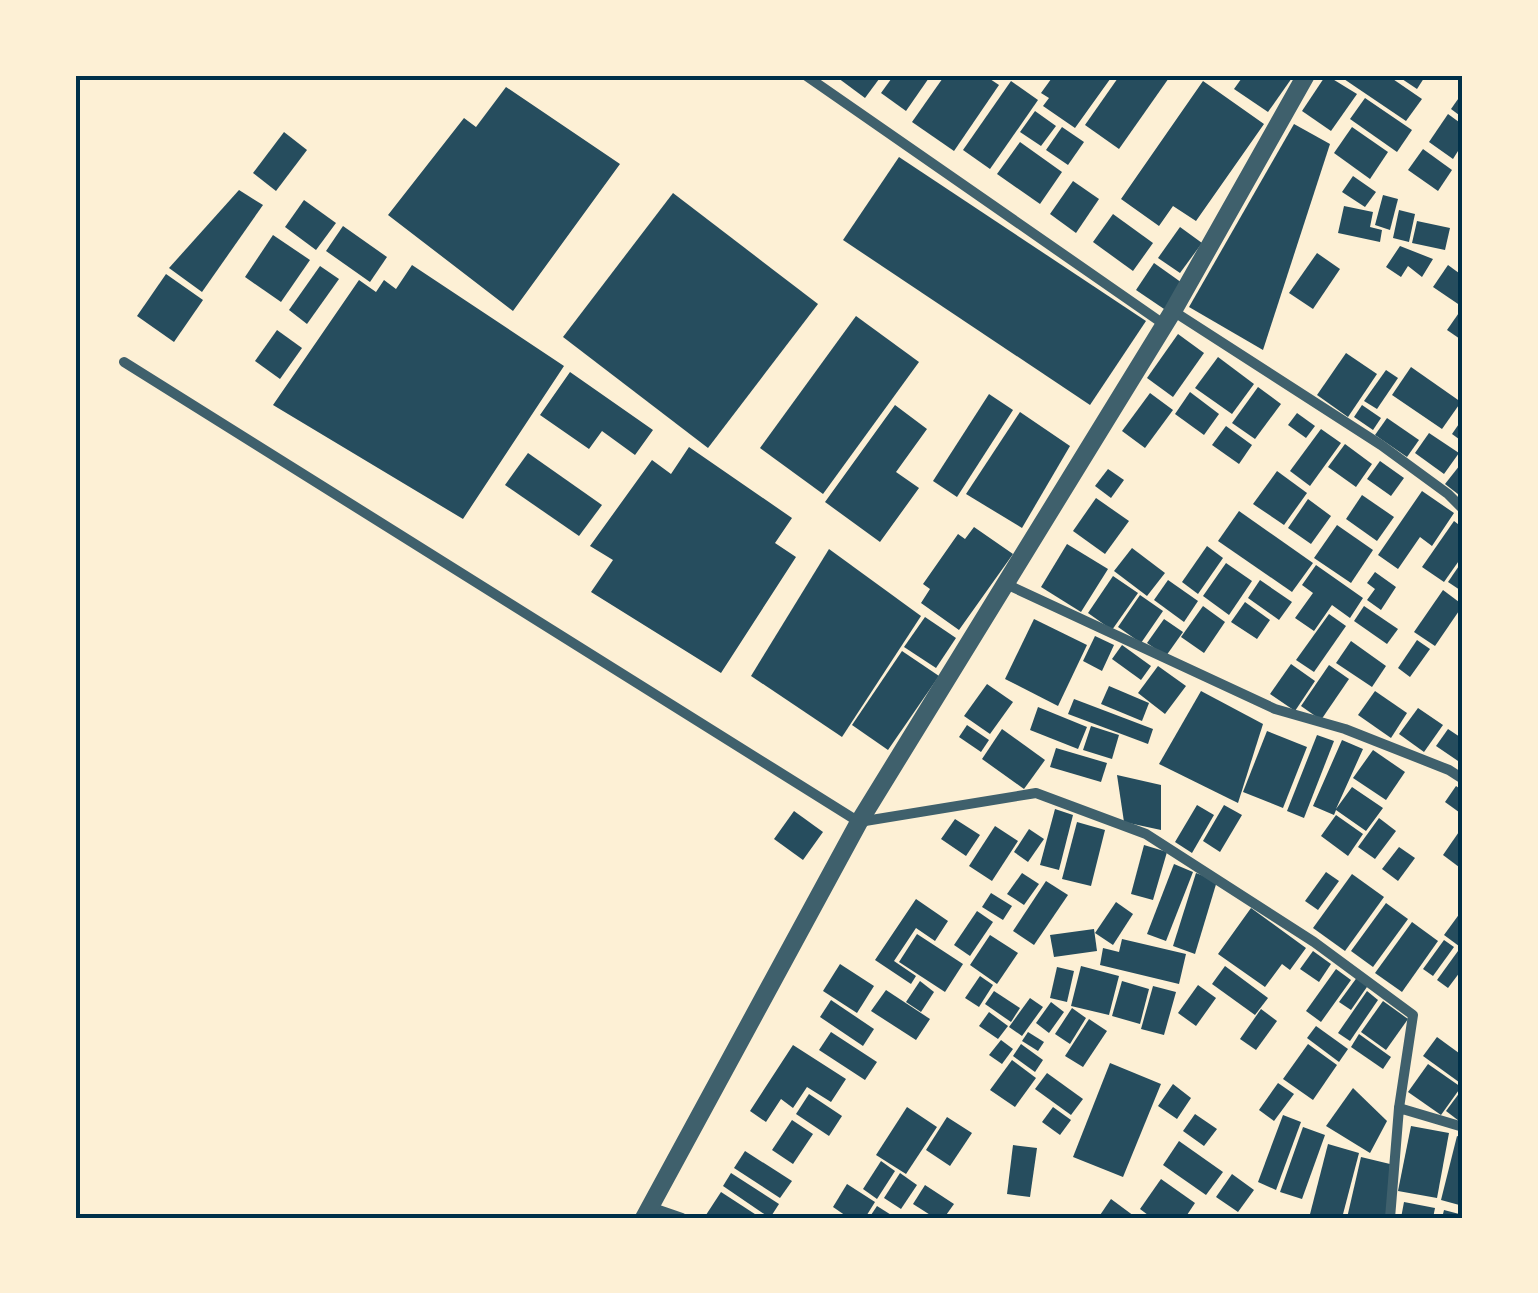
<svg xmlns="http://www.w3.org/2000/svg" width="1538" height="1293" viewBox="0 0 1538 1293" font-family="Montserrat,sans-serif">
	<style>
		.building { fill: #264d5e }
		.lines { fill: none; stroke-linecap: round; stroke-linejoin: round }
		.minor { stroke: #3f606c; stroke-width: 10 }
		.tertiary { stroke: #3f606c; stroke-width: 18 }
		.neatline { fill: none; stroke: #003049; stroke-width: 4 }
	</style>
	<rect width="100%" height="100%" fill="#fdf0d5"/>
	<g class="building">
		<polygon points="834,75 882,75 865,98"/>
		<polygon points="894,75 931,75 906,111 881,93"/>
		<polygon points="945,75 984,75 999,85 954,151 912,122"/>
		<polygon points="1054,75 1113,75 1075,128 1043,106 1049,98 1041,93"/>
		<polygon points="1120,75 1171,75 1119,149 1085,125"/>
		<polygon points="1244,75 1294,75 1268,112 1234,89"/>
		<polygon points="1326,75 1357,94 1331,131 1302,111"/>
		<polygon points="1338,75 1387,75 1422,99 1406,121"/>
		<polygon points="1396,75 1426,75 1417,89"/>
		<polygon points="1011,81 1038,100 990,169 963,150"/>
		<polygon points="1203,81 1264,124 1196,221 1173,206 1159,226 1121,199"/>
		<polygon points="506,87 620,164 513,311 388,215 464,118 476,127"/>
		<polygon points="1463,92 1463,118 1451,109"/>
		<polygon points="1365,98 1412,130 1397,152 1350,119"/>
		<polygon points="1035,111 1056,126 1041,146 1020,132"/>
		<polygon points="1448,114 1463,125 1463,143 1453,159 1429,142"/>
		<polygon points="1294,124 1330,144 1263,350 1189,307"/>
		<polygon points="1062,127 1084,142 1068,165 1046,150"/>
		<polygon points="1352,127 1388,152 1370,179 1334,153"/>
		<polygon points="284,132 307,150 276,191 253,173"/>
		<polygon points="1020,142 1062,172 1040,204 997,174"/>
		<polygon points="1423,149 1452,170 1438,191 1408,170"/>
		<polygon points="899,157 1146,321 1090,405 843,240"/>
		<polygon points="1353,176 1376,192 1365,207 1342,192"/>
		<polygon points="1073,181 1099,199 1076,233 1050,214"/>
		<polygon points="239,190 263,205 202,292 169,268"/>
		<polygon points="673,193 818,304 708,448 563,337"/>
		<polygon points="1383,195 1398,199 1390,230 1375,225"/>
		<polygon points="304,200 336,223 316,250 285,227"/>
		<polygon points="1344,206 1373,212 1370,227 1382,230 1380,242 1338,233"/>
		<polygon points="1399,210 1415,214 1409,242 1393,238"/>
		<polygon points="1113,214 1153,243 1133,271 1093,242"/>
		<polygon points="1417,221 1450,228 1445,250 1412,243"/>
		<polygon points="343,226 387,257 370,282 326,251"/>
		<polygon points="1180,227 1202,243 1180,273 1158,258"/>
		<polygon points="273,235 310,260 281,302 245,277"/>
		<polygon points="1400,246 1433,259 1422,277 1408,266 1401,277 1386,267"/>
		<polygon points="1317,253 1340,269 1313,309 1289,293"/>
		<polygon points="1154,263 1185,285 1167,311 1136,290"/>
		<polygon points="412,265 564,366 463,519 273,405 359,280 376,292 384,280 396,289"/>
		<polygon points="1448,265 1463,276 1461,306 1433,287"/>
		<polygon points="320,266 339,279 307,324 289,310"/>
		<polygon points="166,274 203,300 174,342 137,316"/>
		<polygon points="1463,307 1463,341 1447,330"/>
		<polygon points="856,316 919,362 823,494 760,448"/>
		<polygon points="277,330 302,348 280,379 255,361"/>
		<polygon points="1178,334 1204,353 1173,397 1147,378"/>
		<polygon points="1346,353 1377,374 1348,417 1317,395"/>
		<polygon points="1218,357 1254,384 1232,414 1195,388"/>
		<polygon points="1411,367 1461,402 1442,429 1392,395"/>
		<polygon points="1386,370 1398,378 1377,409 1364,401"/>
		<polygon points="570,372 653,430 635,455 602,431 589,449 540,415"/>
		<polygon points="1258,387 1281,404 1255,439 1232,423"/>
		<polygon points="1190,392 1219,414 1204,435 1175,414"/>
		<polygon points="1150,393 1173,410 1145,448 1122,431"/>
		<polygon points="989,394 1013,410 957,497 933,481"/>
		<polygon points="895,405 927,429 896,472 919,488 880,542 825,502"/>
		<polygon points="1362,405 1381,418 1373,430 1354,417"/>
		<polygon points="1020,412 1070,446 1022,528 966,494"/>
		<polygon points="1297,413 1315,426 1306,438 1288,425"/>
		<polygon points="1387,418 1419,440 1407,457 1375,435"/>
		<polygon points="1463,418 1463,442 1452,434"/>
		<polygon points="1226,426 1252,445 1239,464 1212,445"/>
		<polygon points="1321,429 1341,443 1310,486 1290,471"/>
		<polygon points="1429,433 1459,453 1444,474 1415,453"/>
		<polygon points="1345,444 1372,464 1356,487 1328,467"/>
		<polygon points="689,447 792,518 775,543 796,557 721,673 591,592 613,560 590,546 652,460 671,474"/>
		<polygon points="528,453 602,505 579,536 505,485"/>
		<polygon points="1380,461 1404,478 1391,496 1367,479"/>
		<polygon points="1460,465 1463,467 1463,498 1445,484"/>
		<polygon points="1108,469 1124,480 1111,498 1095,486"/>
		<polygon points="1277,471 1307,493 1284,525 1253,504"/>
		<polygon points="1422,491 1454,513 1432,546 1420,537 1398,569 1378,555"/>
		<polygon points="1362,495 1394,517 1377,541 1346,519"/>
		<polygon points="1096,498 1129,521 1105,554 1073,531"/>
		<polygon points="1308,499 1331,516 1311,544 1288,528"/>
		<polygon points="1239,511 1313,563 1292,592 1218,541"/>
		<polygon points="1454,521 1463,528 1463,555 1444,582 1422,567"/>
		<polygon points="1337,525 1373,550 1351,583 1314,558"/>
		<polygon points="974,527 1013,554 959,630 921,603 930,589 923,584 958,534 965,539"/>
		<polygon points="1067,544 1108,569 1081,612 1041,587"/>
		<polygon points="1207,546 1223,558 1198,594 1182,582"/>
		<polygon points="1132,548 1165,573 1147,596 1114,571"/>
		<polygon points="829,549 921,616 842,737 751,676"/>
		<polygon points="1463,560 1463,592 1448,582"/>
		<polygon points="1226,563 1252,581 1229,615 1203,596"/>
		<polygon points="1316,565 1363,598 1350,618 1332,605 1314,631 1295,618 1313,593 1302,585"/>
		<polygon points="1375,572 1396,587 1381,610 1367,600 1375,589 1367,583"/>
		<polygon points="1113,576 1138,593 1112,630 1088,613"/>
		<polygon points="1168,580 1198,601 1184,622 1154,600"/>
		<polygon points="1260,580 1292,602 1279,620 1248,598"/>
		<polygon points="1443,590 1463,605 1435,646 1414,632"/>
		<polygon points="1140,595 1163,611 1141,643 1118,627"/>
		<polygon points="1245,602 1270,620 1257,639 1231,622"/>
		<polygon points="1203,606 1225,622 1204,653 1181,637"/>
		<polygon points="1364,606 1398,629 1387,644 1354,621"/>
		<polygon points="1329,614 1346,626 1314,672 1296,660"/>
		<polygon points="925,617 956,638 936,668 904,647"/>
		<polygon points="1034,619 1087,645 1058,706 1005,679"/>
		<polygon points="1164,619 1183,632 1166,656 1147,643"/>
		<polygon points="1095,636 1114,645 1102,671 1083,661"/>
		<polygon points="1417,640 1430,649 1410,677 1398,668"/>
		<polygon points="1351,641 1386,666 1372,687 1336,663"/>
		<polygon points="1122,645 1151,666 1141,680 1112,659"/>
		<polygon points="902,651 939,676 888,750 852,725"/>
		<polygon points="1291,664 1315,681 1295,711 1270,694"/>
		<polygon points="1329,665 1349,679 1321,720 1301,706"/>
		<polygon points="1158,666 1186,686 1165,714 1138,693"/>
		<polygon points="987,684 1013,702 990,734 964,716"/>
		<polygon points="1109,686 1149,703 1142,721 1101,704"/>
		<polygon points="1201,691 1263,724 1238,803 1159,764"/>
		<polygon points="1375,691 1407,713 1391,738 1358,715"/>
		<polygon points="1074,699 1153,729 1148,744 1068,714"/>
		<polygon points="1038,707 1087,727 1078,749 1030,730"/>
		<polygon points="1418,708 1443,725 1424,752 1399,734"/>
		<polygon points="967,725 989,740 981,752 959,737"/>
		<polygon points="1091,726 1119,735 1112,759 1083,750"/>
		<polygon points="1002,729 1045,760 1024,789 982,759"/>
		<polygon points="1448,729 1463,739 1461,763 1436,746"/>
		<polygon points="1267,731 1307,747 1283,808 1243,792"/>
		<polygon points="1317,735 1334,741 1304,818 1287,811"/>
		<polygon points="1342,740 1363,749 1336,809 1352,787 1383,808 1366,831 1336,810 1334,815 1313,806"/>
		<polygon points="1056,748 1107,763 1101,782 1050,767"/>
		<polygon points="1373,750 1405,772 1386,800 1353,778"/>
		<polygon points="1117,775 1161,785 1161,830 1124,822"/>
		<polygon points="1456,786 1463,791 1463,815 1445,802"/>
		<polygon points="1197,805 1214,815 1192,853 1175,842"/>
		<polygon points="1224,805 1242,815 1220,852 1203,841"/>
		<polygon points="1055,809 1073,815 1059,870 1040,865"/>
		<polygon points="794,811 823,832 803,860 774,839"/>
		<polygon points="1336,815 1363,834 1348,856 1321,836"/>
		<polygon points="1379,818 1396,831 1375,859 1358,847"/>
		<polygon points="955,819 980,835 966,856 941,839"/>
		<polygon points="1077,822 1105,830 1091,886 1062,879"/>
		<polygon points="995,826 1018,841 992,881 969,866"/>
		<polygon points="1463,826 1463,870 1443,855"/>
		<polygon points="1029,829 1044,839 1028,862 1014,852"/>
		<polygon points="1144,845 1167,852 1153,900 1131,894"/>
		<polygon points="1399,847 1415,858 1398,881 1382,869"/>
		<polygon points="1174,864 1193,872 1166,941 1147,934"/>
		<polygon points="1326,872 1339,881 1318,910 1305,901"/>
		<polygon points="1022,873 1039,884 1024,905 1007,894"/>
		<polygon points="1196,873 1217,881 1195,954 1173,946"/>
		<polygon points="1352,874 1384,897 1345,951 1313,928"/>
		<polygon points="1046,881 1068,895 1034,945 1013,931"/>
		<polygon points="991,893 1012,906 1003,920 982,907"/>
		<polygon points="916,899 948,921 935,941 916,928 894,961 916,976 911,984 875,960"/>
		<polygon points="1116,902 1133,914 1113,945 1095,933"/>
		<polygon points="1386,903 1408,919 1373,967 1351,951"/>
		<polygon points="1251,908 1306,948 1290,970 1282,964 1265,987 1218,954"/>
		<polygon points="1463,909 1463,949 1444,935"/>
		<polygon points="977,911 993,922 970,956 954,945"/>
		<polygon points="1412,922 1438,941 1402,992 1375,973"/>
		<polygon points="1094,929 1097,951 1054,957 1050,935"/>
		<polygon points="917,934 963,964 945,992 899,962"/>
		<polygon points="990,935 1018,953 997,984 970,965"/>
		<polygon points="1122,939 1186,954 1179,984 1100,965 1103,948 1119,952"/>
		<polygon points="1444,940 1454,947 1433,976 1423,969"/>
		<polygon points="1313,951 1331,964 1319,982 1300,969"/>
		<polygon points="1458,951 1463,954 1463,968 1448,988 1437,980"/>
		<polygon points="840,964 874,986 857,1013 823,991"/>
		<polygon points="1081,966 1119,976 1109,1015 1071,1006"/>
		<polygon points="1225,966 1268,998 1255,1015 1212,984"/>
		<polygon points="1057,967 1074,971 1067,1002 1050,998"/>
		<polygon points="1336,969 1351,980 1321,1022 1306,1011"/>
		<polygon points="980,976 993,985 979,1007 965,998"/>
		<polygon points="1358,976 1369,984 1351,1010 1339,1002"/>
		<polygon points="920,981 934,992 921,1012 906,1002"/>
		<polygon points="1122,981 1149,989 1140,1024 1112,1016"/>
		<polygon points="1198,985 1216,998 1196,1026 1178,1013"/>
		<polygon points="1153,986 1176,992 1164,1035 1141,1029"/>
		<polygon points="886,990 930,1019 916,1040 871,1011"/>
		<polygon points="994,991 1020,1008 1011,1022 985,1004"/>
		<polygon points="1367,991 1378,1000 1350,1041 1338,1033"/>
		<polygon points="1030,998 1043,1007 1022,1036 1009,1027"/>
		<polygon points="831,1000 874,1029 863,1046 820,1017"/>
		<polygon points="1383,1001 1408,1019 1386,1050 1361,1032"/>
		<polygon points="1051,1002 1064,1012 1049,1033 1036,1023"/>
		<polygon points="1072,1008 1086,1018 1070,1044 1055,1034"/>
		<polygon points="1261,1009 1277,1021 1256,1050 1240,1039"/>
		<polygon points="989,1012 1008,1026 998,1039 979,1026"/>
		<polygon points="1089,1019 1107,1031 1083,1067 1065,1056"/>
		<polygon points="1316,1026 1348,1049 1339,1062 1307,1038"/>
		<polygon points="831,1032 877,1062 865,1080 819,1050"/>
		<polygon points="1028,1032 1044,1042 1038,1051 1022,1041"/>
		<polygon points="1359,1034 1391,1057 1383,1069 1351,1047"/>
		<polygon points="1437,1037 1463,1056 1463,1085 1423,1056"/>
		<polygon points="1001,1040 1013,1049 1002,1064 989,1055"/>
		<polygon points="1021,1044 1043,1060 1035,1072 1013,1056"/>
		<polygon points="1308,1044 1337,1065 1313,1100 1283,1079"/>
		<polygon points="793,1045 846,1079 831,1102 807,1087 793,1108 781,1099 766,1122 750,1111"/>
		<polygon points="1012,1060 1036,1078 1015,1107 990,1090"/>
		<polygon points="1110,1063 1161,1084 1123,1177 1073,1157"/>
		<polygon points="1428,1064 1461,1087 1441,1115 1408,1092"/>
		<polygon points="1047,1073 1083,1099 1071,1115 1035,1089"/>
		<polygon points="1278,1083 1294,1094 1274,1121 1259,1110"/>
		<polygon points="1173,1084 1191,1098 1177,1119 1158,1106"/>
		<polygon points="1353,1088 1387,1121 1370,1153 1326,1126"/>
		<polygon points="1463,1088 1463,1124 1446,1111"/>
		<polygon points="809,1094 842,1116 829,1136 796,1114"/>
		<polygon points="907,1107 937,1127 906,1174 876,1155"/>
		<polygon points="1053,1107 1071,1120 1060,1135 1042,1122"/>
		<polygon points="1195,1114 1217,1129 1204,1146 1183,1131"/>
		<polygon points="1283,1115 1301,1122 1276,1190 1258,1182"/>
		<polygon points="947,1117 972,1133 950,1166 926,1150"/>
		<polygon points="792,1120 813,1134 793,1164 772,1150"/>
		<polygon points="1411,1126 1449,1133 1437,1198 1398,1191"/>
		<polygon points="1303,1127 1325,1135 1302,1199 1280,1192"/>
		<polygon points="1457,1136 1463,1138 1463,1206 1441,1200"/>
		<polygon points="1179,1141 1223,1172 1206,1195 1163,1165"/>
		<polygon points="1328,1144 1359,1153 1342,1218 1309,1218"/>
		<polygon points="1013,1145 1037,1148 1030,1197 1007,1194"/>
		<polygon points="745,1151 792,1181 780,1198 734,1168"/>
		<polygon points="1361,1157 1390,1164 1387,1218 1347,1218"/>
		<polygon points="881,1161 895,1171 877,1199 863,1189"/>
		<polygon points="731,1173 779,1204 770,1218 723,1186"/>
		<polygon points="900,1173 917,1185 901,1209 884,1198"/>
		<polygon points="1232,1174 1254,1190 1238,1212 1216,1197"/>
		<polygon points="1161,1179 1195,1203 1185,1218 1152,1218 1140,1209"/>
		<polygon points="847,1184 875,1202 865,1218 849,1218 833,1207"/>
		<polygon points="925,1185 954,1204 944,1218 935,1218 913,1204"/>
		<polygon points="721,1192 761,1218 704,1218"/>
		<polygon points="1111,1199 1134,1216 1133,1218 1098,1218"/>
		<polygon points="1404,1202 1435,1208 1433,1218 1401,1218"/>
		<polygon points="877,1206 896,1218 869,1218"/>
		<polygon points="1444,1210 1463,1215 1463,1218 1442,1218"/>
	</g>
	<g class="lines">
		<g class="minor">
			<polyline points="805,75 1165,325"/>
			<polyline points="1173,311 1381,445 1448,494 1463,509"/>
			<polyline points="124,362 859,822 1036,793 1146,834 1314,942 1413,1015 1399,1108"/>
			<polyline points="1006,584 1275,709 1345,729 1449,770 1463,779"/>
			<polyline points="650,1207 682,1218"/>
			<polyline points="1390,1218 1399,1108 1463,1127"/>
		</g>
		<polyline class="tertiary" points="644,1218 859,822 1173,311 1306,75"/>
	</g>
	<rect width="1538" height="1293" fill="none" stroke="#fdf0d5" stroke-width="155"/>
	<rect x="78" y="78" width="1382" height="1138" class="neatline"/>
</svg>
